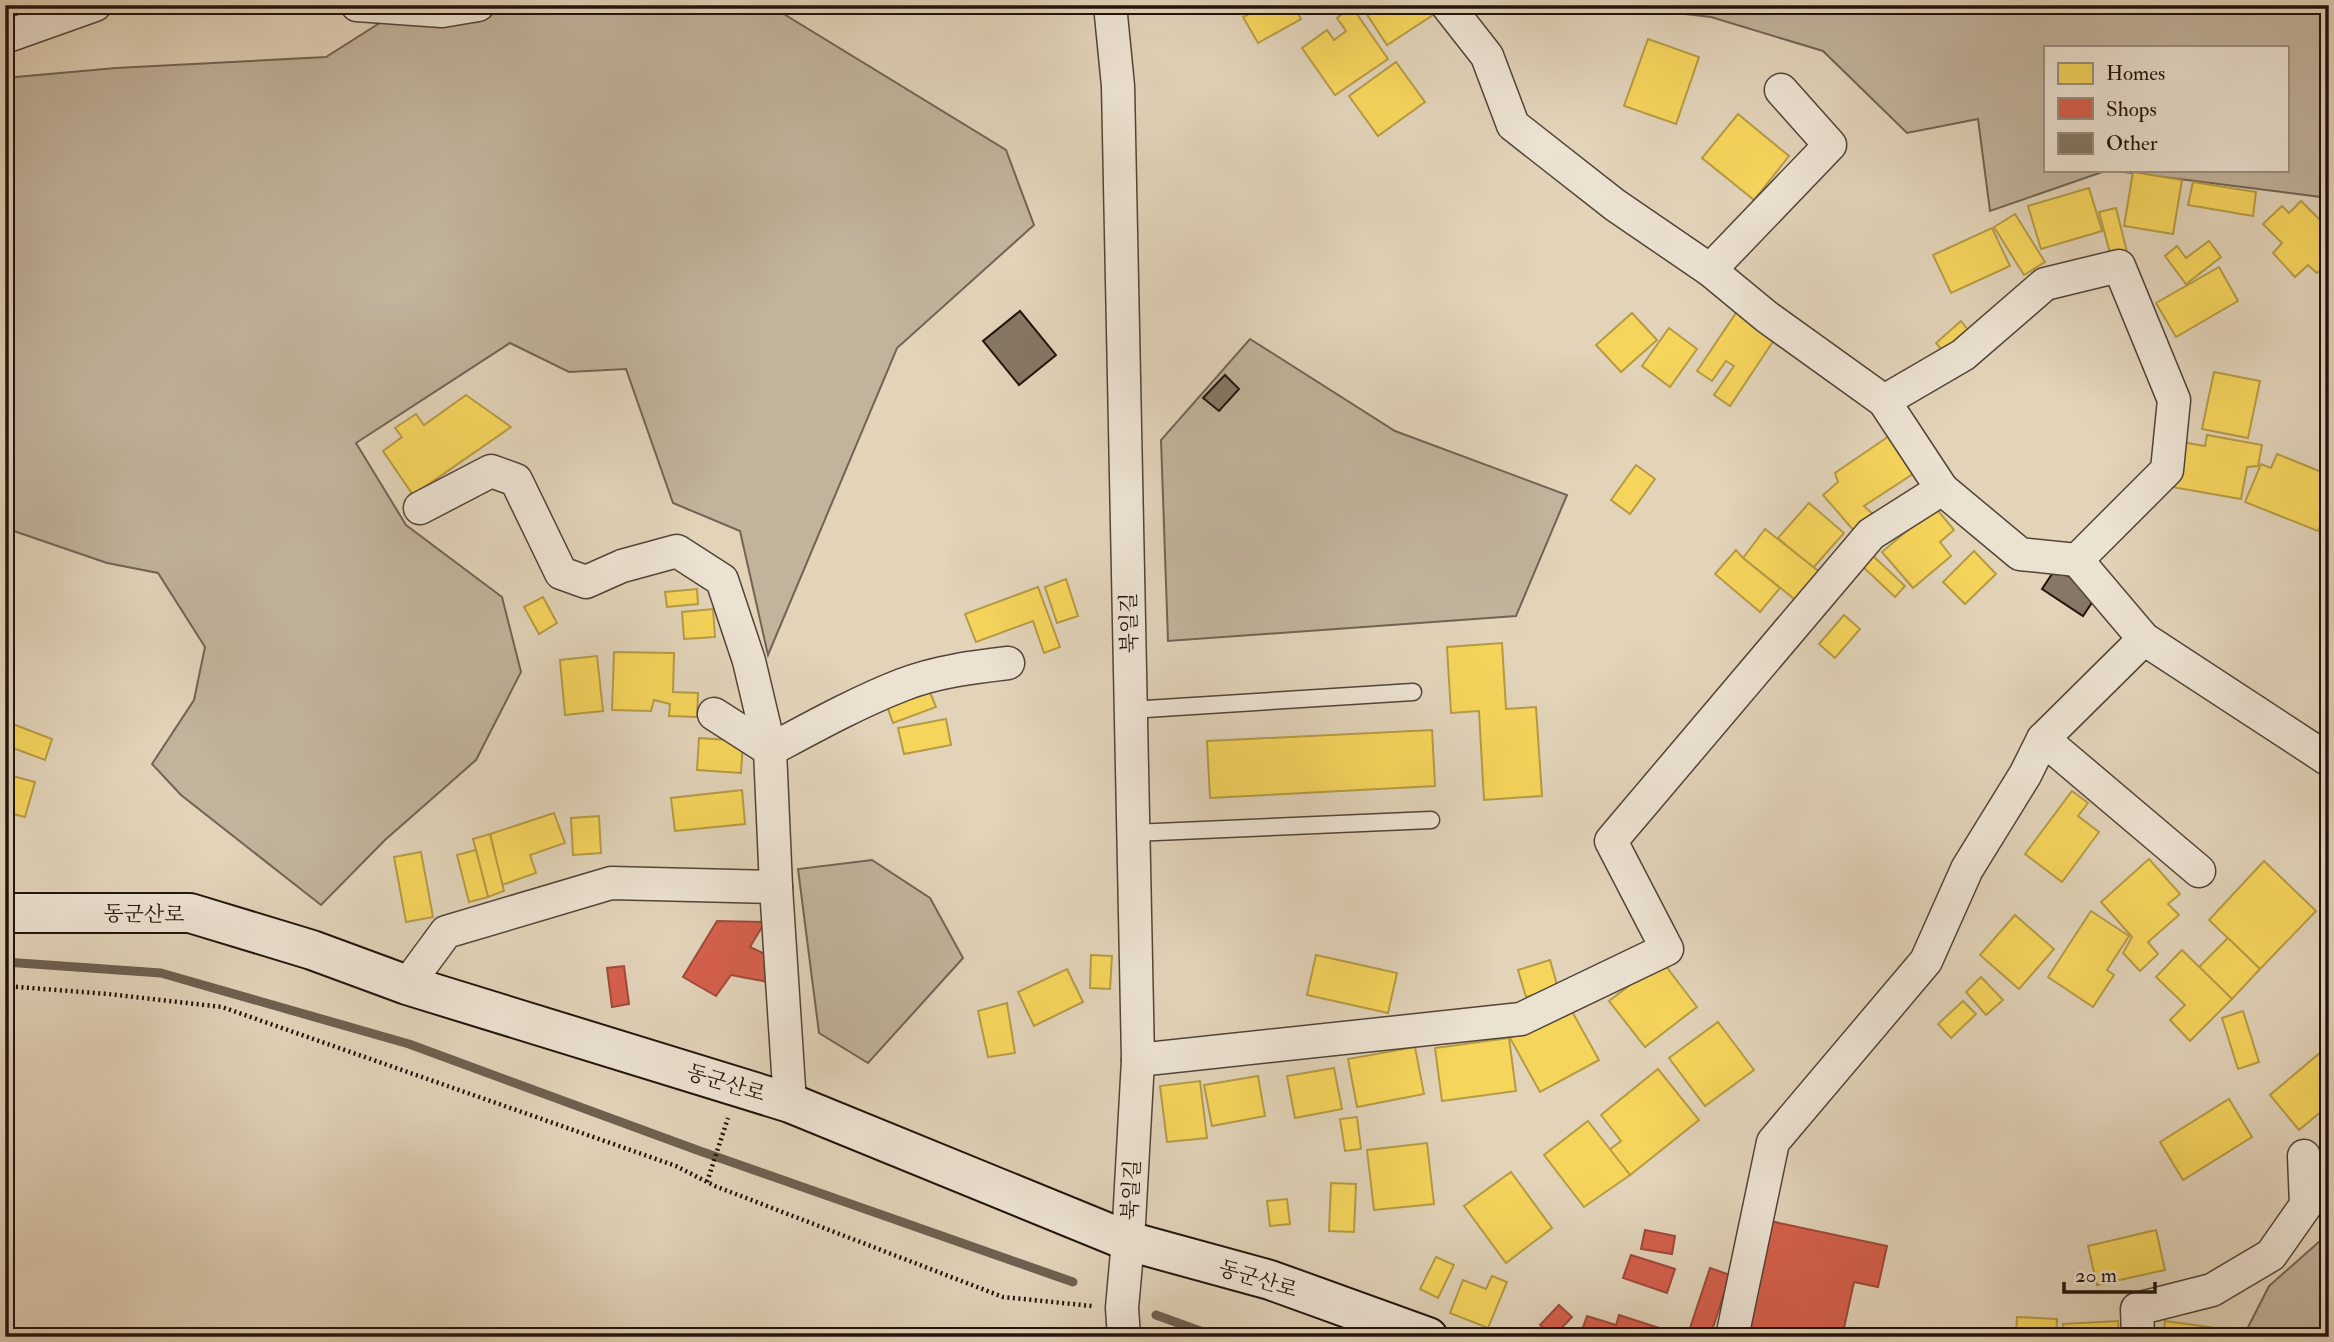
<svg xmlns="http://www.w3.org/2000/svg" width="2334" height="1342" viewBox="0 0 2334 1342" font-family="'IM FELL Double Pica','Noto Serif KR',serif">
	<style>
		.green { fill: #c1b39c; stroke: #726454; stroke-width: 2; fill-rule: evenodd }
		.homes { fill: #f6d55c; stroke: #b69b44; stroke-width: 2 }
		.shops { fill: #d6604d; stroke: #a0493a; stroke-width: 2 }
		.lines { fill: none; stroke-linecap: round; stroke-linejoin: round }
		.stream { stroke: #6e6050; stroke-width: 9 }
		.building { fill: #867766; stroke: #22140c; stroke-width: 2 }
		.lane-casing { stroke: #524437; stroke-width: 19 }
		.street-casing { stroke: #524437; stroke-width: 35 }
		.secondary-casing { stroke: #22140c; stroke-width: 42 }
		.path { stroke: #22140c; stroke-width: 4.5; stroke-dasharray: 2 3.5; stroke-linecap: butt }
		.lane { stroke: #ece2d2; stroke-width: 16 }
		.street { stroke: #ece2d2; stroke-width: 32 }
		.secondary { stroke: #ece2d2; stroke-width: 38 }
		.labels { text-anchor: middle; stroke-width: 7; stroke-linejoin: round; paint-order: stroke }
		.street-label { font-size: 21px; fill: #22140c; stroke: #ece2d2 }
	</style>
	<rect width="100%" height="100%" fill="#e2d3b9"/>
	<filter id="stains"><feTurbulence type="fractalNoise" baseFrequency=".00286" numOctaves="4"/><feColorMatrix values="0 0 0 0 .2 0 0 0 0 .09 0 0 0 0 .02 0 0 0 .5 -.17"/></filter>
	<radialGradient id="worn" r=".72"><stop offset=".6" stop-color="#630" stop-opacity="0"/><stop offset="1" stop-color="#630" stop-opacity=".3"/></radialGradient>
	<g class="green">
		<polygon points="408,5 769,5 1006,150 1034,225 897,348 768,655 740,531 673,503 626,369 569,372 510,343 356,443 406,525 502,597 521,672 476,760 385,840 321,905 181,795 152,764 194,700 205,647 158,573 107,563 5,528 5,78 116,68 326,57"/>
		<path d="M1607 5H2329V198L2108 170 1990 211 1978 119 1907 133 1823 51 1711 17ZM2045 47H2287V170H2045Z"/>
		<polygon points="1250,339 1395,431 1567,495 1516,616 1168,641 1161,440"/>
		<polygon points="872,860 930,898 963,958 868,1063 819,1033 798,869"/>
		<polygon points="2329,1233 2329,1337 2243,1337 2269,1286"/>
	</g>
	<g class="homes">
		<polygon points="1257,5 1298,5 1294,7 1301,19 1258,43 1243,17 1259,9"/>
		<polygon points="1364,5 1426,5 1433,15 1387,45 1362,7"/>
		<polygon points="1352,7 1388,59 1335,95 1302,48 1327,30 1334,40 1346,31 1337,18"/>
		<polygon points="1648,39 1699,57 1676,124 1624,106"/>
		<polygon points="1396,62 1425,102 1378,136 1349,96"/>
		<polygon points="1738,114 1789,156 1754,200 1702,158"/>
		<polygon points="2133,172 2182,180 2173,234 2124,226"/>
		<polygon points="2193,182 2256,192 2253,216 2188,205"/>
		<polygon points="2089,188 2102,231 2041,249 2028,206"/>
		<polygon points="2301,201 2329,229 2329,262 2317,273 2308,265 2295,277 2273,253 2282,243 2263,224 2282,206 2289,213"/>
		<polygon points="2116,208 2127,252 2111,257 2099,212"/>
		<polygon points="2015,214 2045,262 2024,275 1994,227"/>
		<polygon points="1992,228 2010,266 1951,293 1933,255"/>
		<polygon points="2209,241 2221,257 2186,284 2165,256 2177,246 2186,258"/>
		<polygon points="2219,267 2238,301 2176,337 2156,303"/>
		<polygon points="1738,310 1776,337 1730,406 1714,395 1734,366 1726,361 1712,381 1697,371"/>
		<polygon points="1632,313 1657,340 1621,372 1596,345"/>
		<polygon points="1961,321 1972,335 1947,356 1936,343"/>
		<polygon points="1669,328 1697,349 1670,387 1642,366"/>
		<polygon points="2214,372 2260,381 2248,438 2202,429"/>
		<polygon points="466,395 511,427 413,495 383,451 402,437 395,428 416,414 424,425"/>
		<polygon points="1892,434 1919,470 1864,506 1875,516 1855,532 1823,495 1838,482 1835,473"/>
		<polygon points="2207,435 2262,445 2258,466 2247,467 2241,499 2172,487 2181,442 2205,446"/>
		<polygon points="2277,454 2329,475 2329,505 2318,531 2245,502 2261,464 2271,468"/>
		<polygon points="1636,465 1655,479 1630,514 1611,500"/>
		<polygon points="1809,503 1844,533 1813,568 1778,538"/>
		<polygon points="1935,507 1954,530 1940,542 1951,556 1913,588 1882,552"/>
		<polygon points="1765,529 1826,577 1803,606 1743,558"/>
		<polygon points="1736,550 1743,558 1780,588 1760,612 1715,574"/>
		<polygon points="1974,551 1996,574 1965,604 1943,582"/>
		<polygon points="1872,555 1905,586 1895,597 1862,566"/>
		<polygon points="1066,579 1078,616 1057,623 1045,587"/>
		<polygon points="1038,587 1060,647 1044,653 1033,621 976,642 965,614"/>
		<polygon points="697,589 698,604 667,607 665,592"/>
		<polygon points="543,597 557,623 539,634 524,607"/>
		<polygon points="713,609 715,637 684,639 682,612"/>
		<polygon points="1844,615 1860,629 1835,658 1819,644"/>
		<polygon points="1502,643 1506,709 1536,707 1542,796 1484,800 1479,711 1451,713 1447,647"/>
		<polygon points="614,652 674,653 673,692 698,693 697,717 669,716 670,704 654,700 651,711 612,710"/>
		<polygon points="597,656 603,711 565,715 560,660"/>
		<polygon points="929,690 936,707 893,723 887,706"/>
		<polygon points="946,719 951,745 904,754 898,728"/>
		<polygon points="5,721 52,739 45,760 5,745"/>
		<polygon points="1432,730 1435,786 1210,798 1207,741"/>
		<polygon points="699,738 743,741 741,773 697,770"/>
		<polygon points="5,774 35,782 25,817 5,812"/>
		<polygon points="742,790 745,824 675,831 671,798"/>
		<polygon points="2072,791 2088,803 2078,816 2099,832 2062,882 2025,854"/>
		<polygon points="554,813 565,843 530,855 536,873 502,885 490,834"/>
		<polygon points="599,816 601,853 573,855 571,818"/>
		<polygon points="490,834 504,891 488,897 473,839"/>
		<polygon points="476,850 488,897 469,902 457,855"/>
		<polygon points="421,852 433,917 406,922 394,857"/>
		<polygon points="2149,859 2180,894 2168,904 2179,915 2148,942 2158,954 2140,971 2123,953 2132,937 2101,902"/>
		<polygon points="2264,861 2316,911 2260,969 2209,920"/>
		<polygon points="2091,911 2129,936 2107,970 2114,975 2093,1007 2048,977"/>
		<polygon points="2015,915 2054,949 2019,989 1980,955"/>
		<polygon points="2228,938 2260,969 2232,999 2199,967"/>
		<polygon points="2182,950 2232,999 2190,1041 2170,1020 2185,1005 2156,977"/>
		<polygon points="1091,955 1112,956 1110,989 1090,988"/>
		<polygon points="1316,955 1397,973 1388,1013 1307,995"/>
		<polygon points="1550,960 1558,988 1526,997 1518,970"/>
		<polygon points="1662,961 1697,1007 1645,1047 1609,1001"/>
		<polygon points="1067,969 1083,1002 1034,1026 1018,992"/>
		<polygon points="1981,977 2003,1000 1986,1015 1966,992"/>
		<polygon points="1963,1001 1976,1014 1951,1038 1938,1024"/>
		<polygon points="1007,1003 1015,1053 988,1057 978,1011"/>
		<polygon points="1569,1006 1599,1060 1540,1092 1510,1038"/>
		<polygon points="2243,1011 2259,1062 2238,1069 2222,1018"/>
		<polygon points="1718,1022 1754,1070 1705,1106 1669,1058"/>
		<polygon points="1509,1038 1516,1091 1442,1101 1435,1048"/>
		<polygon points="1415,1047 1424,1094 1357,1107 1348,1059"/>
		<polygon points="2321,1052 2329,1061 2329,1105 2299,1130 2270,1095"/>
		<polygon points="1334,1068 1342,1109 1295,1118 1287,1076"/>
		<polygon points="1658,1069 1699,1120 1630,1175 1609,1150 1621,1141 1601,1115"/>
		<polygon points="1258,1076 1265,1116 1212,1126 1204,1085"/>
		<polygon points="1200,1081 1207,1138 1167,1142 1160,1086"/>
		<polygon points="2229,1099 2252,1137 2183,1180 2160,1142"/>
		<polygon points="1357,1117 1361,1149 1345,1151 1340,1119"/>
		<polygon points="1588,1121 1630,1175 1584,1207 1544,1155"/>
		<polygon points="1427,1143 1434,1204 1374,1210 1367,1150"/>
		<polygon points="1511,1172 1552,1228 1506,1263 1464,1206"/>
		<polygon points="1331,1183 1356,1184 1354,1232 1329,1231"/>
		<polygon points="1287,1199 1290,1224 1270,1226 1267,1201"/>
		<polygon points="2156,1230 2165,1270 2097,1285 2088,1246"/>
		<polygon points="1436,1257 1454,1265 1438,1298 1420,1289"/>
		<polygon points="1492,1276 1507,1282 1488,1328 1450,1313 1463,1280 1486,1289"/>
		<polygon points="2017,1317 2057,1319 2056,1337 2016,1337"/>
		<polygon points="2118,1321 2119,1337 2064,1337 2063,1324"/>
		<polygon points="2165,1321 2224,1329 2223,1337 2163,1337"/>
	</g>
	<g class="shops">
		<polygon points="717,921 765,922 750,947 771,957 768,982 731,975 716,996 683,977"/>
		<polygon points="624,966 629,1004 612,1007 607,968"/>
		<polygon points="1770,1221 1887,1246 1878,1287 1854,1282 1842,1337 1745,1337"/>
		<polygon points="1645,1230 1675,1236 1672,1254 1641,1249"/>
		<polygon points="1631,1255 1675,1269 1667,1293 1623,1278"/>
		<polygon points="1710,1268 1730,1275 1710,1337 1687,1337"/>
		<polygon points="1559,1305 1572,1317 1553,1337 1540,1325"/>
		<polygon points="1619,1315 1687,1337 1592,1337 1581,1333 1587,1316 1616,1325"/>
	</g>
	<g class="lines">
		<g class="stream">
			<polyline points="5,962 161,973 409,1044 697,1150 1073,1282"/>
			<polyline points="1156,1315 1217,1337"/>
		</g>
	</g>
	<g class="building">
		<polygon points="1020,311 1056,355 1019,385 983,341"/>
		<polygon points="1225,375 1239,389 1219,411 1203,398"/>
		<polygon points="2056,568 2097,595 2083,616 2042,589"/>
	</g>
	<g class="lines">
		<defs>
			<g id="lane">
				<polyline points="1130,710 1413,692"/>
				<polyline points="1133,833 1431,820"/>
			</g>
			<g id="street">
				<polyline points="357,5 442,11 478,5"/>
				<polyline points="1110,5 1118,86 1138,1060 1128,1241 1122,1308 1124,1337"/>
				<polyline points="1447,5 1487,56 1513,125 1615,205 1710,270 1830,145 1781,90"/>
				<polyline points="5,37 95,5"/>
				<polyline points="1884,401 1963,355 2045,284 2119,266 2174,400 2167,470 2077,560 2020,554 1942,489"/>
				<path d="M420 508 491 471 516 480 561 573 586 582 622 566 677 551 722 580 749 661 770 750C813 727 856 703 902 685 935 672 973 667 1008 663"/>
				<polyline points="2077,560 2144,639 2329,760"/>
				<polyline points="714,714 770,750 776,887 790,1103"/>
				<polyline points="2043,739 2199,871"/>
				<polyline points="407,985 446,932 611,883 776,887"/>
				<polyline points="1138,1060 1521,1019 1667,949 1611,841 1871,534 1942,489 1884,401 1767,317 1710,270"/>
				<polyline points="1732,1337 1773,1142 1926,961 1967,869 2025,775 2043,739 2144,639"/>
				<polyline points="2138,1337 2137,1309 2212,1290 2271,1255 2306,1205 2304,1156"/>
			</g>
			<polyline id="secondary" points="5,913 190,913 312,950 407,985 790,1103 1128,1241 1270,1280 1428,1337"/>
		</defs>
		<use href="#lane" class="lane-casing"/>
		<use href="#street" class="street-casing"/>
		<use href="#secondary" class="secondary-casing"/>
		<g class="path">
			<polyline points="5,986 108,994 222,1007 676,1166 715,1186 1003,1297 1092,1306"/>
			<polyline points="707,1182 728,1118"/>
		</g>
		<use href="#lane" class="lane"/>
		<use href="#street" class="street"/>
		<use href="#secondary" class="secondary"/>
	</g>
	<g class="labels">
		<g class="street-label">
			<text transform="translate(1129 623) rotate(-91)" y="7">북일길</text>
			<text transform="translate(144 914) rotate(1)" y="7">동군산로</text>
			<text transform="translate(726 1083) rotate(17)" y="7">동군산로</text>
			<text transform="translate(1131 1190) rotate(-87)" y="7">북일길</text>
			<text transform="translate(1258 1279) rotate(17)" y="7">동군산로</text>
		</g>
	</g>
	<rect width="2334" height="1342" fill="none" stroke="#e2d3b9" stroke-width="28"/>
	<rect x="7" y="7" width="2320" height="1328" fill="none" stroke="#22140c" stroke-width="3.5"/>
	<rect x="14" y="14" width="2306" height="1314" fill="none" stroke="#22140c" stroke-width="2"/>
	<rect x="2044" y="46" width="245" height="126" fill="#ece2d2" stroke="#9b9083" stroke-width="2"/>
	<rect x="2058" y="63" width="35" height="21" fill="#f6d55c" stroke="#9b9083" stroke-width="2"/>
	<text x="2106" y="80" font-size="21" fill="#22140c">Homes</text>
	<rect x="2058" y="98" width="35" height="21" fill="#d6604d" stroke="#9b9083" stroke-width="2"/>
	<text x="2106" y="116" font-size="21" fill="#22140c">Shops</text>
	<rect x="2058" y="133" width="35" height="21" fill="#867766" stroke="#9b9083" stroke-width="2"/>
	<text x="2106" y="150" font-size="21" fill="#22140c">Other</text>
	<path d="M2064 1282v10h91v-10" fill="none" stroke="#22140c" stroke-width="3.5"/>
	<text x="2075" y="1282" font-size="21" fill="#22140c" stroke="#ece2d2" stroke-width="5" paint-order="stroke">20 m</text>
	<rect width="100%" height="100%" filter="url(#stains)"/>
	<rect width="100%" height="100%" fill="url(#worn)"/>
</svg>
